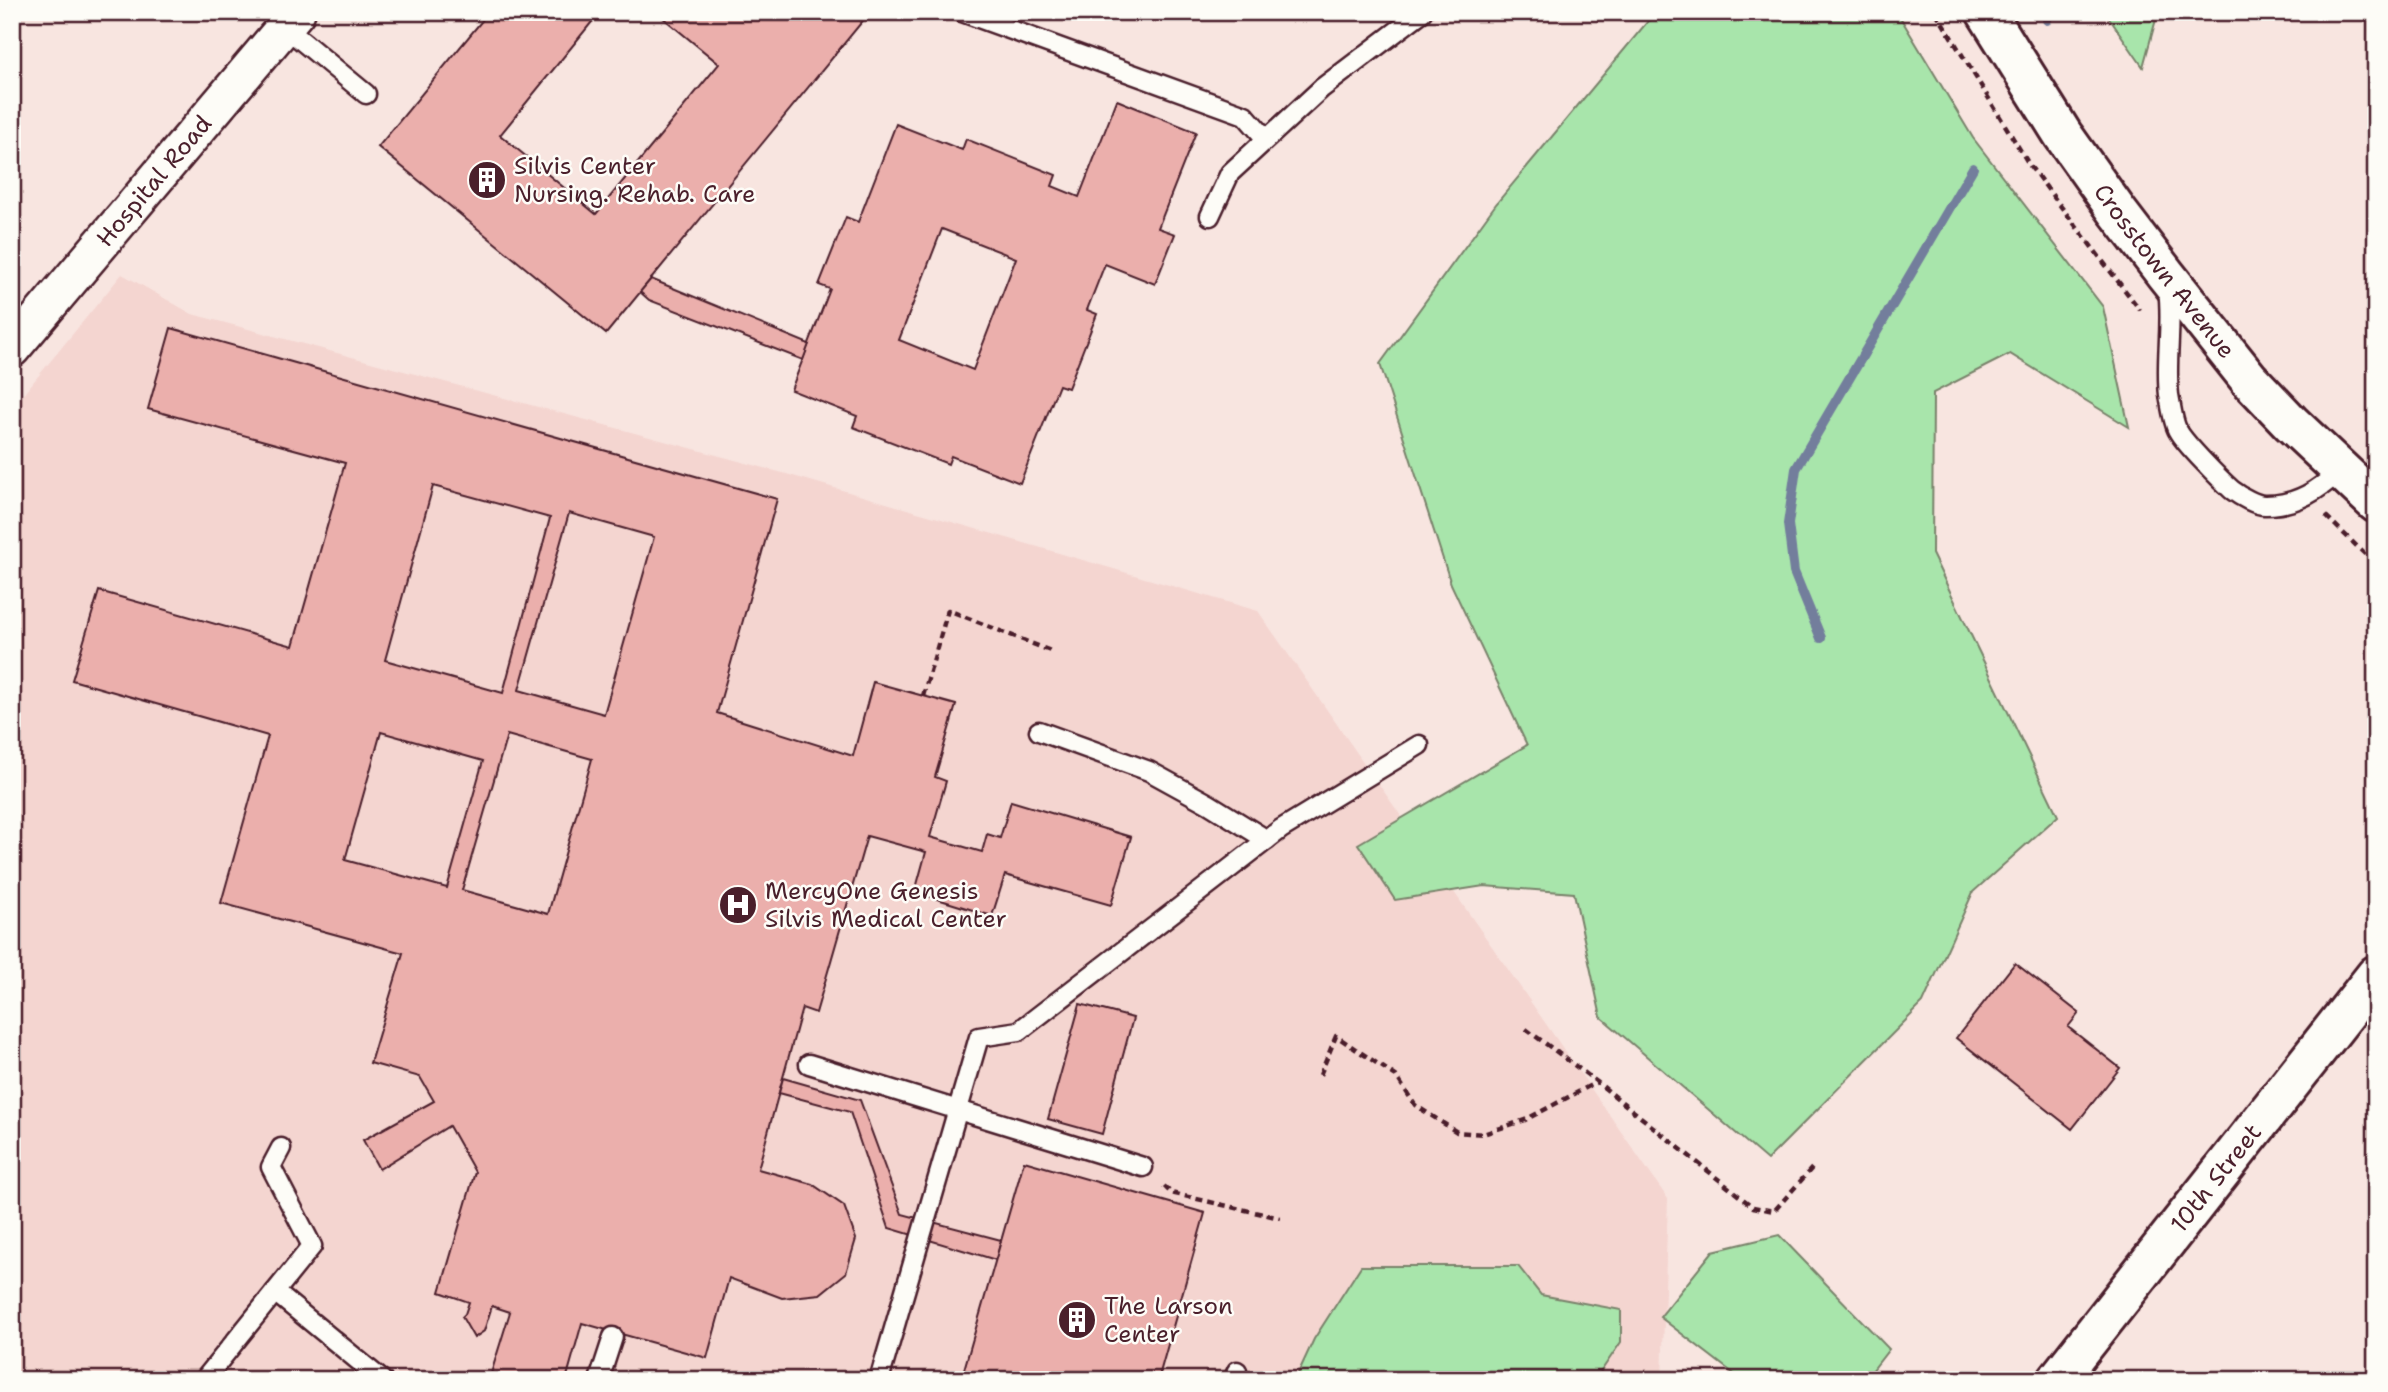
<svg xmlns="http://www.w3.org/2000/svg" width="2388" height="1392" viewBox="0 0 2388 1392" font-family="'Shantell Sans',sans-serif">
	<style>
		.built { fill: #f4d5d0 }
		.green { fill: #a8e5ab; stroke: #79826b; stroke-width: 2 }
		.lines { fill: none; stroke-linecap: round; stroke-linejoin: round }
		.stream { stroke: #737e9c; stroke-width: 10 }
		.building { fill: #ebafac; stroke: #4a1f2b; stroke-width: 2; fill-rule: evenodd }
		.service-casing { stroke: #4a1f2b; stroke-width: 23 }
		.minor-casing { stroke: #4a1f2b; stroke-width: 40 }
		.tertiary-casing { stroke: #4a1f2b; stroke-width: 44 }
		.path { stroke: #4a1f2b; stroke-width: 4.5; stroke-dasharray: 7 5; stroke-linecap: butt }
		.service { stroke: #fdfcf7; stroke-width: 18 }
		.minor { stroke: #fdfcf7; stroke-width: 35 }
		.tertiary { stroke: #fdfcf7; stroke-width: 38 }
		.labels { text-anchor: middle; stroke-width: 5; stroke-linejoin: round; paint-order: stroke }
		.poi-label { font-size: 24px; fill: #4a1f2b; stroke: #fdfcf7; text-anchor: start }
		.street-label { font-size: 24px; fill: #4a1f2b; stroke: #fdfcf7 }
	</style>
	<rect width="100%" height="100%" fill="#f8e5e0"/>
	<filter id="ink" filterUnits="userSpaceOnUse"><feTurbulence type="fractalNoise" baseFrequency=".0143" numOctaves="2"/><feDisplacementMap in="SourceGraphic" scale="14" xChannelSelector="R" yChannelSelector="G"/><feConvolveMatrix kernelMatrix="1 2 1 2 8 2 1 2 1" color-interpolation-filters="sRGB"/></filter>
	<g filter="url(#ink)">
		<polygon class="built" points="122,274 192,314 783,473 1258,611 1668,1199 1662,1380 12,1380 12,408"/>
		<g class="green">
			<polygon points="1663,12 1897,12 1973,138 2103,307 2129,427 2010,354 1933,393 1932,554 2058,816 1973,892 1923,1003 1767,1160 1601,1017 1574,893 1484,886 1395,900 1358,844 1527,745 1451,584 1380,364 1496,204 1648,21"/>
			<polygon points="2105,12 2158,12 2143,67"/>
			<polygon points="1779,1235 1889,1349 1865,1380 1742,1380 1660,1317 1713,1251"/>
			<polygon points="1361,1266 1518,1266 1541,1295 1621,1310 1621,1342 1595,1380 1295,1380 1314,1339"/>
		</g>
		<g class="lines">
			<g class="stream">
				<polyline points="2047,20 2049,12"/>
				<polyline points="1821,638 1794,572 1788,524 1796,469 1973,168"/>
			</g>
		</g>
		<g class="building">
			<polygon points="489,12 600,12 500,135 596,214 719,64 656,12 870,12 606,334 378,147"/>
			<path d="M1117 100 1196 132 1158 228 1175 234 1155 284 1105 264 1087 310 1097 314 1068 388 1059 385 1020 483 951 456 948 464 853 427 857 416 791 390 830 289 819 285 846 217 858 222 896 124 962 150 966 139 1056 175 1052 186 1079 197ZM942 229 1016 258 973 370 899 340Z"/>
			<polygon points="651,279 809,344 803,360 649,300 640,292"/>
			<path d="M171 328 777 499 717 713 853 756 873 682 956 705 935 777 946 781 930 837 982 852 987 834 1000 838 1011 801 1131 837 1111 905 1005 875 992 916 915 892 926 852 867 836 816 1013 802 1008 758 1169 812 1184 844 1206 856 1239 846 1273 820 1294 782 1298 729 1278 707 1358 582 1323 566 1380H489L510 1312 492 1306 484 1331 474 1338 462 1317 465 1314 469 1302 440 1292 475 1172 449 1126 379 1169 363 1140 434 1101 420 1077 370 1063 403 953 221 903 268 736 72 680 99 591 293 646 345 463 148 409ZM433 486 550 518 503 693 385 660ZM569 513 654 537 604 714 519 690ZM381 732 483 761 447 888 345 860ZM507 735 592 759 548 914 462 890Z"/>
			<polygon points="2015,963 2079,1013 2068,1027 2120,1068 2072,1129 1956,1038"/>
			<polygon points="1080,1004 1133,1018 1102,1134 1048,1119"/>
			<polygon points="783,1078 860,1100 902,1214 1001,1240 996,1260 889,1228 850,1112 779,1093"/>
			<polygon points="1024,1161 1205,1213 1158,1380 961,1380"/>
		</g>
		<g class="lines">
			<defs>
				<g id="service">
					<polyline points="962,12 1245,115 1266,139"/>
					<polyline points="285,27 366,94"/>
					<polyline points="1210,216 1230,173 1322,88 1422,12"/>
					<path d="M2168 289C2173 324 2165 360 2169 395 2171 405 2173 423 2178 431 2185 444 2221 480 2232 490 2240 496 2257 506 2266 505 2297 505 2319 490 2341 470"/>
					<polyline points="1039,731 1149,771 1209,804 1267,840"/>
					<polyline points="809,1064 1143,1167"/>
					<polyline points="275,1292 382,1380"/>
					<polyline points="204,1380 312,1246 271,1167 281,1148"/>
					<polyline points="599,1380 613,1337"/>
					<polyline points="879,1380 979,1037 1019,1031 1281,829 1419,745"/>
					<polyline points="1233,1380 1237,1371"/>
				</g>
				<g id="minor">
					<path id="s1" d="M12 349 297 12"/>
				</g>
				<g id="tertiary">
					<path id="s2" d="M1986 12 2063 135 2117 211 2166 275 2249 379 2291 423 2376 503"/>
					<path id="s3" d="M2057 1380 2376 975"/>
				</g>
			</defs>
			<use href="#service" class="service-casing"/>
			<use href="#minor" class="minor-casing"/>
			<use href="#tertiary" class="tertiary-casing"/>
			<g class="path">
				<polyline points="1936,12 2030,166 2140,310"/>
				<polyline points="2326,516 2376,565"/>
				<polyline points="923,696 948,610 1053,652"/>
				<polyline points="1526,1029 1597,1082 1753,1207 1774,1211 1812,1168"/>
				<polyline points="1320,1075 1336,1036 1396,1076 1415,1105 1457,1132 1483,1134 1525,1120 1597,1082"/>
				<polyline points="1164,1186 1171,1193 1280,1218"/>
			</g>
			<use href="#service" class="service"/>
			<use href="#minor" class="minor"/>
			<use href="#tertiary" class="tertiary"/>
		</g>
	</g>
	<defs>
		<symbol id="building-disc" viewBox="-11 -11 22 22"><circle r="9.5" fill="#4a1f2b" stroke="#fdfcf7"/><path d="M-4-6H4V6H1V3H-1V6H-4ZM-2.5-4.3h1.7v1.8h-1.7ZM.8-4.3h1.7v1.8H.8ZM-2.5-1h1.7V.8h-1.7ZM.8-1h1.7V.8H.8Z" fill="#fff"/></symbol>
		<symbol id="hospital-disc" viewBox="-11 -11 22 22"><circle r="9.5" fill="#4a1f2b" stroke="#fdfcf7"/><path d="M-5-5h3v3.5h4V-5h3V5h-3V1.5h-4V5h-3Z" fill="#fff"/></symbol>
	</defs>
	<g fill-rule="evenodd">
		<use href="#building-disc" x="465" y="158" width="44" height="44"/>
		<use href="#hospital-disc" x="716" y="883" width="44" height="44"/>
		<use href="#building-disc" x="1055" y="1298" width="44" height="44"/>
	</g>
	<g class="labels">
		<g class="poi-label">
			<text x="514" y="174">Silvis Center<tspan x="514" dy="28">Nursing. Rehab. Care</tspan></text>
			<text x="765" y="899">MercyOne Genesis<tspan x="765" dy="28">Silvis Medical Center</tspan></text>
			<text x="1104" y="1314">The Larson<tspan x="1104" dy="28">Center</tspan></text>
		</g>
		<g class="street-label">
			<text dy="8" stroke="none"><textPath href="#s1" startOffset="220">Hospital Road</textPath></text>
			<text dy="8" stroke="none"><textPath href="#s2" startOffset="315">Crosstown Avenue</textPath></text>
			<text dy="8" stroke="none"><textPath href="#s3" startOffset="257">10th Street</textPath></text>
		</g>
	</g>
	<rect width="2388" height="1392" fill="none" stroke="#fdfcf7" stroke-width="42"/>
	<rect x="21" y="21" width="2346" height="1350" fill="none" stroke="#4a1f2b" stroke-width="2.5" filter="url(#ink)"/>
</svg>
